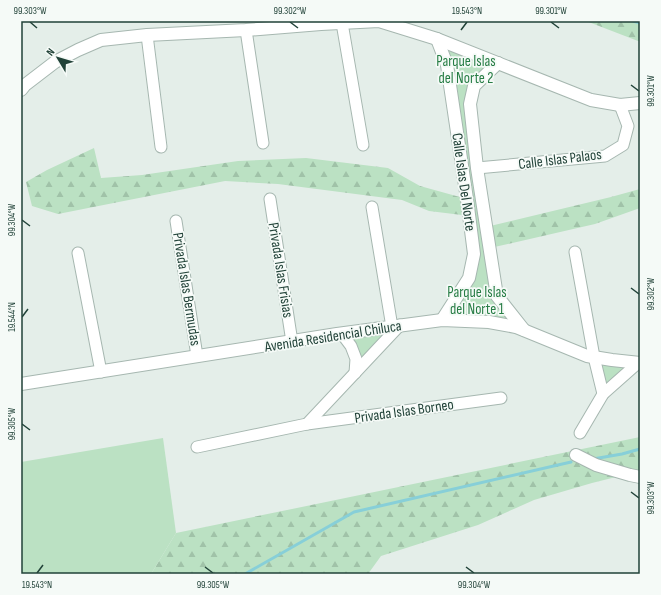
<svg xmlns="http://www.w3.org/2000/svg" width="661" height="595" viewBox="0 0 661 595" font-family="'Sofia Sans Condensed',sans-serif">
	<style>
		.green { fill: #bbe1c3 }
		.forest { fill: url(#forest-firs) }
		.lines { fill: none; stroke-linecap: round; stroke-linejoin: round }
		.stream { stroke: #87cfd8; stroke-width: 3 }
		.minor-casing { stroke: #a6b7b0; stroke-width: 13 }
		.tertiary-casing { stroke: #a6b7b0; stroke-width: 14 }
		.minor { stroke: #fff; stroke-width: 11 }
		.tertiary { stroke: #fff; stroke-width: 12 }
		.ticks { fill: none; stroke: #214238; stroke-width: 1.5 }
		.labels { text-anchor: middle; stroke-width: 3.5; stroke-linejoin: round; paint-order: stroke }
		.park-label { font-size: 15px; fill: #277d45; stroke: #f5faf7 }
		.street-label { font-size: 15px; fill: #214238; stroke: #f5faf7 }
		.neatline { fill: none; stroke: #214238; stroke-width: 1.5 }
		.ticks-label { font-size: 10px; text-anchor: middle; fill: #214238 }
	</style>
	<defs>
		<pattern id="forest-firs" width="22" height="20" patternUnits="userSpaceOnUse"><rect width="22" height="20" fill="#bbe1c3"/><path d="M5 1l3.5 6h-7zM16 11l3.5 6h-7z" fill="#a0c2a8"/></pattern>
	</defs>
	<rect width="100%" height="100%" fill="#e4eee9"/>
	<g class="green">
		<polygon points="437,39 498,63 474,86 470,104 497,296 524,330 442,320 469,278 474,254"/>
		<polygon points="400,325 355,373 356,359 342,334"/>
		<polygon points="594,357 638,363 603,394"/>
		<polygon points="163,438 176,533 151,574 21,574 21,462"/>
	</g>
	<g class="forest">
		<polygon points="586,21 640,21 640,41 638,41"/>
		<polygon points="94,148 101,178 142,175 238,161 306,158 388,168 420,186 467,199 470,216 429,211 402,200 278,184 225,181 58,214 32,206 26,182 47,170"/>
		<polygon points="640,189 640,208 595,224 490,248 486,227 611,197"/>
		<polygon points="640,437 640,471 592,483 534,500 478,525 381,556 368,574 151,574 176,533"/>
	</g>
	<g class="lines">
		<g class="stream">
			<polyline points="633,21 640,23"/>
			<polyline points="593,459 622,454 640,449"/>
			<polyline points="245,574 354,512 571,462"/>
		</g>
		<defs>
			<g id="minor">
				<polyline points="342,23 363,145"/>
				<polyline points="246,30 263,143"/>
				<polyline points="147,35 161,147"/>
				<polyline points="477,168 605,156 623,145 628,126 620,105"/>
				<polyline points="270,199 292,342"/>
				<polyline points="372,207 392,327"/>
				<polyline points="176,221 197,356"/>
				<polyline points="575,252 594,357 603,394"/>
				<polyline points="78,253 101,372"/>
				<polyline points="342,334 351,346 356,359 355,373"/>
				<polyline points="307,424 501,398"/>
				<polyline points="580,433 603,394 638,363"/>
				<polyline points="197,447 307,424 400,325"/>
			</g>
			<g id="tertiary">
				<polyline points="437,39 447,65 467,199 474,254 469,278 442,320"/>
				<polyline points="498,63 474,86 470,104 477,168 497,296 524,330"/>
				<polyline points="21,90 25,85 55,62 78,50 101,40 147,35 246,30 321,24 379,21 437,39 591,100 620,105 640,103"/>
				<polyline points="21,384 337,334 442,320 489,322 516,327 587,356 612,360 640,363"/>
				<polyline points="576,455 596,465 630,475 640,477"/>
			</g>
		</defs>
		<use href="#minor" class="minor-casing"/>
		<use href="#tertiary" class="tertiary-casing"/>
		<use href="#minor" class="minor"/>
		<use href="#tertiary" class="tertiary"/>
	</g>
	<path class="ticks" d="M30 22 37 28M290 22 298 28M551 22 559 28M461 30 467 22M631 85 639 91M22 220 30 226M631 288 639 294M22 317 28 309M22 424 30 430M631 492 639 498M205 567 213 573M466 567 474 573M37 573 43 565"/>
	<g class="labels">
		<g class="park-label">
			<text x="466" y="66">Parque Islas<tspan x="466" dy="17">del Norte 2</tspan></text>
			<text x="477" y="297">Parque Islas<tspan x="477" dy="17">del Norte 1</tspan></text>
		</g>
		<g class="street-label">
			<text transform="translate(560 159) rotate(-7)" y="5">Calle Islas Palaos</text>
			<text transform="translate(464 182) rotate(82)" y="5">Calle Islas Del Norte</text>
			<text transform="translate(281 270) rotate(81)" y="5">Privada Islas Frisias</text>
			<text transform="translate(187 289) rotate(81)" y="5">Privada Islas Bermudas</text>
			<text transform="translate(333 336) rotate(-9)" y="5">Avenida Residencial Chiluca</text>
			<text transform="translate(404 411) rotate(-8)" y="5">Privada Islas Borneo</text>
		</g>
	</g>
	<rect width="661" height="595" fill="none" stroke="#f5faf7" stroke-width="44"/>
	<g transform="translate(58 58) rotate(308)" stroke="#f5faf7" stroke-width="3" paint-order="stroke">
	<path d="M0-3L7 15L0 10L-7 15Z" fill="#214238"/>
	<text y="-6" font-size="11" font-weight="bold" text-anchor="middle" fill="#214238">N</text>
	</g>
	<rect x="22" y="22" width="617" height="551" class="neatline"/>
	<g class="ticks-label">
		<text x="30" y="14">99.303°W</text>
		<text x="290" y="14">99.302°W</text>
		<text x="467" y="14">19.543°N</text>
		<text x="551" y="14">99.301°W</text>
		<text transform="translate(650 91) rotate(-90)" y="4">99.301°W</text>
		<text transform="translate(11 220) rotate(-90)" y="4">99.304°W</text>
		<text transform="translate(650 294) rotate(-90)" y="4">99.302°W</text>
		<text transform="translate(11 317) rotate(-90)" y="4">19.544°N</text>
		<text transform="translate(11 424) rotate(-90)" y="4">99.305°W</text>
		<text transform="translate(650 498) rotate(-90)" y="4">99.303°W</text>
		<text x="37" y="588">19.543°N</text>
		<text x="213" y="588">99.305°W</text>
		<text x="474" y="588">99.304°W</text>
	</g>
</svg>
